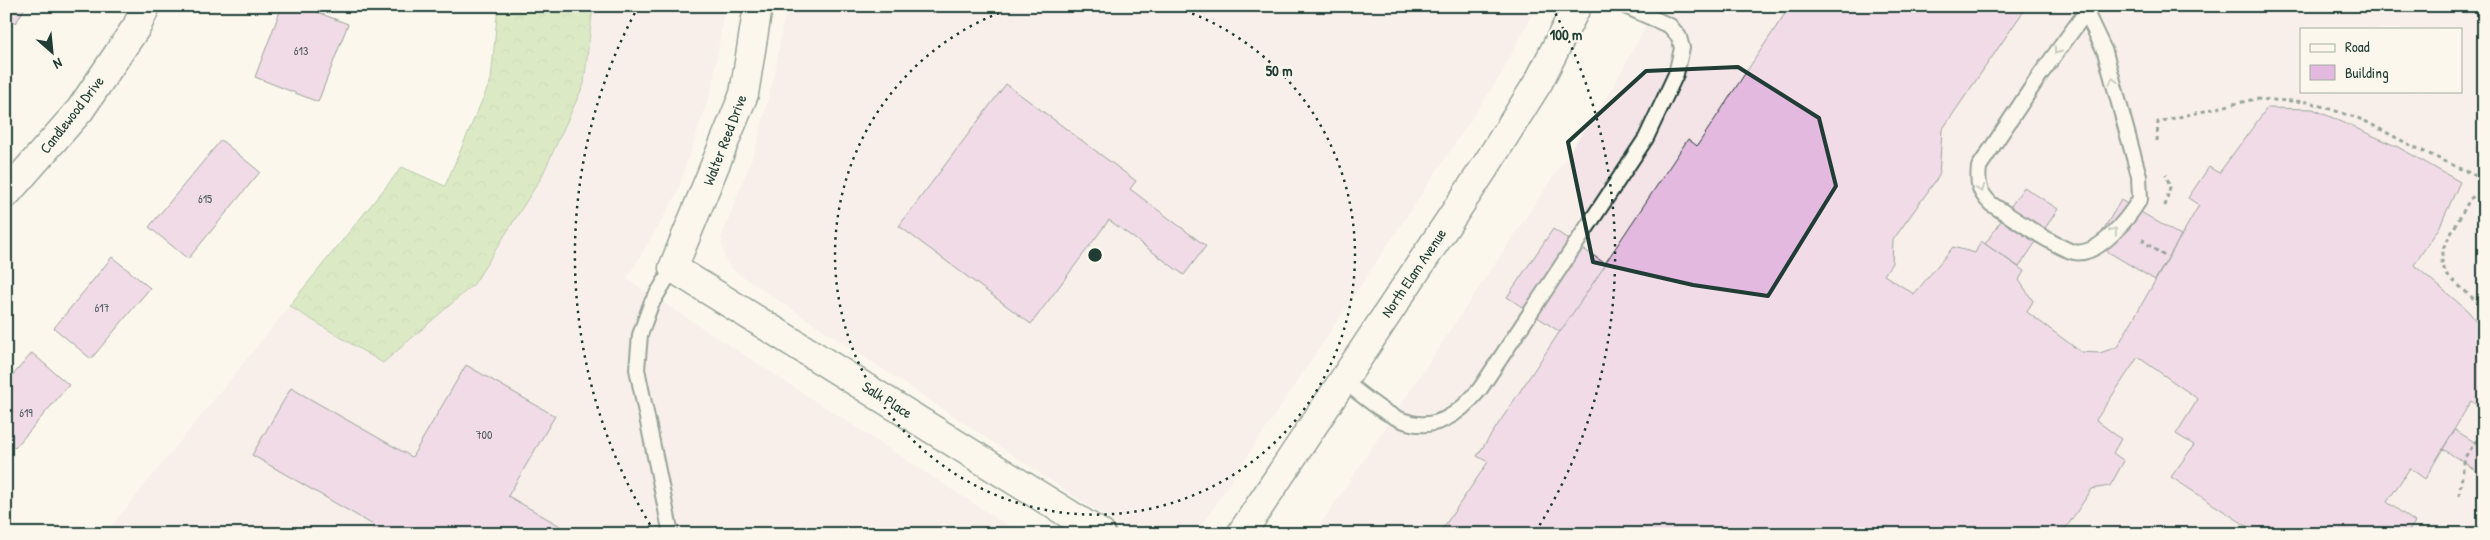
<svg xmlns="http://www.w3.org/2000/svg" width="2490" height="540" viewBox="0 0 2490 540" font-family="'Patrick Hand',sans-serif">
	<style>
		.built { fill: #f4e4e8; fill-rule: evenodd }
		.forest { fill: url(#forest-crowns); stroke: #6a8c64 }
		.building { fill: #e3b9e0; stroke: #1f3d34 }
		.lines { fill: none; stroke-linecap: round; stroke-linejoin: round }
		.service-casing { stroke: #1f3d34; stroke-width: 18 }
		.minor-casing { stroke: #1f3d34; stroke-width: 31 }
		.tertiary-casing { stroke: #1f3d34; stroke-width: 31 }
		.path { stroke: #1f3d34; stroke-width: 3; stroke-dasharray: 4 4; stroke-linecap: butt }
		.service { stroke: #fbf7ec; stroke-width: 14 }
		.minor { stroke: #fbf7ec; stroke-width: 28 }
		.tertiary { stroke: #fbf7ec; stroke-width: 28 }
		.oneway { stroke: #8d9a90 }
		.marked { fill: none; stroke: #1f3d34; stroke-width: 4; stroke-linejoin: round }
		.ring { fill: none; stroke: #1f3d34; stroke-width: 2.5; stroke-dasharray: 2.5 5 }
		.labels { text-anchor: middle; stroke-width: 4.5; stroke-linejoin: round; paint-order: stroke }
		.number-label { font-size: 12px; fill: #505c5f }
		.street-label { font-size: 15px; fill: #1f3d34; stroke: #fbf7ec }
		.centre { fill: #1f3d34; stroke: #fbf7ec; stroke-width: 2.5 }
		.ring-label { font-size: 15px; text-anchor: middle; font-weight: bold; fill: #1f3d34; stroke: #fbf7ec; stroke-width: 4.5; stroke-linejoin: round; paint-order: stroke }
	</style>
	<defs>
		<pattern id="forest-crowns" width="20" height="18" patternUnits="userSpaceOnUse" patternTransform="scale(1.25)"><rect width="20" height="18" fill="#b4da95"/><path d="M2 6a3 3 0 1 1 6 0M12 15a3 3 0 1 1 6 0" fill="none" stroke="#9abc81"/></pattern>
	</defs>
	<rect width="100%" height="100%" fill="#fbf7ec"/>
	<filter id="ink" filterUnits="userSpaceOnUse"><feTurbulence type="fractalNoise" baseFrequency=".02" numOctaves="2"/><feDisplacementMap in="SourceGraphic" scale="10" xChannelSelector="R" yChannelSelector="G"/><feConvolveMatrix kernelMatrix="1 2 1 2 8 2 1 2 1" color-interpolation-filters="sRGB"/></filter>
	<g filter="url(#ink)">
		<g class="built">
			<polygon points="498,6 725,6 712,88 676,196 627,279 1021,534 105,534 402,167 445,186 491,80"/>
			<polygon points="795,6 1537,6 1500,76 1196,534 1132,534 731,269 724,256 721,238 756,147 776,68 783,20"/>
			<path d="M1656 6H2484V534H1314L1613 87ZM2301 29H2461V91H2301Z"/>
		</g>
		<polygon class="forest" points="498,6 593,6 584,84 541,178 474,284 383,363 289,306 402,167 445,186 491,80"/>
		<g class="building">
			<polygon points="6,6 26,6 16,23 6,18"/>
			<polygon points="282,6 301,6 348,24 318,102 255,77"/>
			<polygon points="1790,6 2027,6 1942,130 1939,176 1893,240 1892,263 1884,275 1914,294 1953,247 1975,253 1981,241 2024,271 2019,280 2033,301 2027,312 2081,352 2100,353 2117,347 2199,205 2188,198 2209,167 2219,173 2267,108 2313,109 2398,147 2460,182 2439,228 2414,265 2468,311 2484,331 2484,404 2481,408 2471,401 2425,479 2410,468 2387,502 2415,522 2407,534 2259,534 2171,477 2194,445 2176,434 2198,399 2138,357 2096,420 2121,439 2113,453 2124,461 2110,486 2092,489 2062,534 1879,534 1869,528 1865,534 1439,534 1488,462 1477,456 1582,298 1688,139 1697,146"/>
			<polygon points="1006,84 1136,181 1130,189 1206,246 1184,275 1109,220 1031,324 899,226"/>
			<polygon points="221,140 260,172 188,259 149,227"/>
			<polygon points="2024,187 2058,209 2019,267 1985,244"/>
			<polygon points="2121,200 2181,236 2155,280 2095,244"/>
			<polygon points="1553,229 1606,264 1560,332 1507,297"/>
			<polygon points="112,257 150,288 91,359 54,328"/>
			<polygon points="32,353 69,385 15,448 6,441 6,383"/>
			<polygon points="466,365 555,416 508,496 574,534 371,534 375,526 252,455 291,388 412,457"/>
			<polygon points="2455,430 2484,448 2483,475 2443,449"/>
		</g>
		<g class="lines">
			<defs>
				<g id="service">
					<path d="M2086 12 2105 52 2139 176 2140 199C2129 217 2099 257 2074 252 2056 248 2009 215 1991 204 1979 192 1977 184 1979 167L2040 75 2086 12 2087 6"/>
					<path d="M1343 380C1394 422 1430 450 1480 389L1646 138 1676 74 1682 48 1679 37 1670 26 1625 6"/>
					<polyline points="671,534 637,369 640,335 651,304 673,268"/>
				</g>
				<g id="minor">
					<polyline points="758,6 744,94 673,268 1101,534"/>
					<polyline points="6,194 80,110 137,26 146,6"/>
				</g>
				<polyline id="tertiary" points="1241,534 1487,164 1539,81 1577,6"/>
			</defs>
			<use href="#service" class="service-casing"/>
			<use href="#minor" class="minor-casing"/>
			<use href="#tertiary" class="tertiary-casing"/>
			<g class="path">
				<polyline points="2157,141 2158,122 2255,99 2309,102 2363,120 2410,145 2476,176 2483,182 2482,190 2470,199 2442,250 2442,265 2448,276 2484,308"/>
				<polyline points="2165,206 2170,187 2166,174"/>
				<polyline points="2144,239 2143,241 2167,258"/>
				<polyline points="2459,496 2465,457 2484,430"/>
			</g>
			<use href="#service" class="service"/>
			<use href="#minor" class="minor"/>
			<use href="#tertiary" class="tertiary"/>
		</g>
		<defs><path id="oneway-chevron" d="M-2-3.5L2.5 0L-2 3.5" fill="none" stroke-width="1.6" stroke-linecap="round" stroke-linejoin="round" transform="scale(1.25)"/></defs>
		<g class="oneway">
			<use href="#oneway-chevron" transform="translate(2057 51) rotate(126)"/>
			<use href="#oneway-chevron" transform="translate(2113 81) rotate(-105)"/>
			<use href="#oneway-chevron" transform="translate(1981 189) rotate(68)"/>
			<use href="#oneway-chevron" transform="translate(2114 231) rotate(-51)"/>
		</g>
	</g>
	<path d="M0 0H2490V540H0ZM1738 67 1819 118 1836 186 1768 296 1693 285 1593 262 1568 142 1646 71Z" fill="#fbf7ec" fill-opacity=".55" fill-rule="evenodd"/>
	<path class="marked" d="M1738 67 1819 118 1836 186 1768 296 1693 285 1593 262 1568 142 1646 71Z"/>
	<g class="ring">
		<path d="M1171 6A260 260 0 1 1 1019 6"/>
		<path d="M654 531A520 520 0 0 1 638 7M1552 7A520 520 0 0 1 1536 531"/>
	</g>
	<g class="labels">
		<g class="number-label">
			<text x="301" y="55">613</text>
			<text x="205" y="203">615</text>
			<text x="102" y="312">617</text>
			<text x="26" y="417">619</text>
			<text x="484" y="439">700</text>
		</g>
		<g class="street-label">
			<text transform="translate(72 115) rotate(-52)" y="5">Candlewood Drive</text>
			<text transform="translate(725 140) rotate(-69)" y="5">Walter Reed Drive</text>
			<text transform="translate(1414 273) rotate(-56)" y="5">North Elam Avenue</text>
			<text transform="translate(887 400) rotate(32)" y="5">Salk Place</text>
		</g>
	</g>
	<circle cx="1095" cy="255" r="8" class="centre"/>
	<g class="ring-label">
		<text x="1566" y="40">100 m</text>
		<text x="1279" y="76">50 m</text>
	</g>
	<rect width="2490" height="540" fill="none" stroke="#fbf7ec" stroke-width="25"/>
	<rect x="12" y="12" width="2465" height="515" fill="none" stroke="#1f3d34" stroke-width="2" filter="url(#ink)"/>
	<rect x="2300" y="28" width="162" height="65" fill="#fbf7ec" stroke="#a3ada2"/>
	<rect x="2310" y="44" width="25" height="8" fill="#fbf7ec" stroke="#a3ada2"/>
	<text x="2345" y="52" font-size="15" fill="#1f3d34">Road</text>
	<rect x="2310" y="65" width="25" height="15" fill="#e3b9e0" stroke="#a3ada2"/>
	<text x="2345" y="78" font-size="15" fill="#1f3d34">Building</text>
	<g transform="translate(52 52) rotate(153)" stroke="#fbf7ec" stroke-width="4" paint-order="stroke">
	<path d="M0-4L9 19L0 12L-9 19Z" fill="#1f3d34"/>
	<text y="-8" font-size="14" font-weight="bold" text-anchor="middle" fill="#1f3d34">N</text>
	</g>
</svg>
